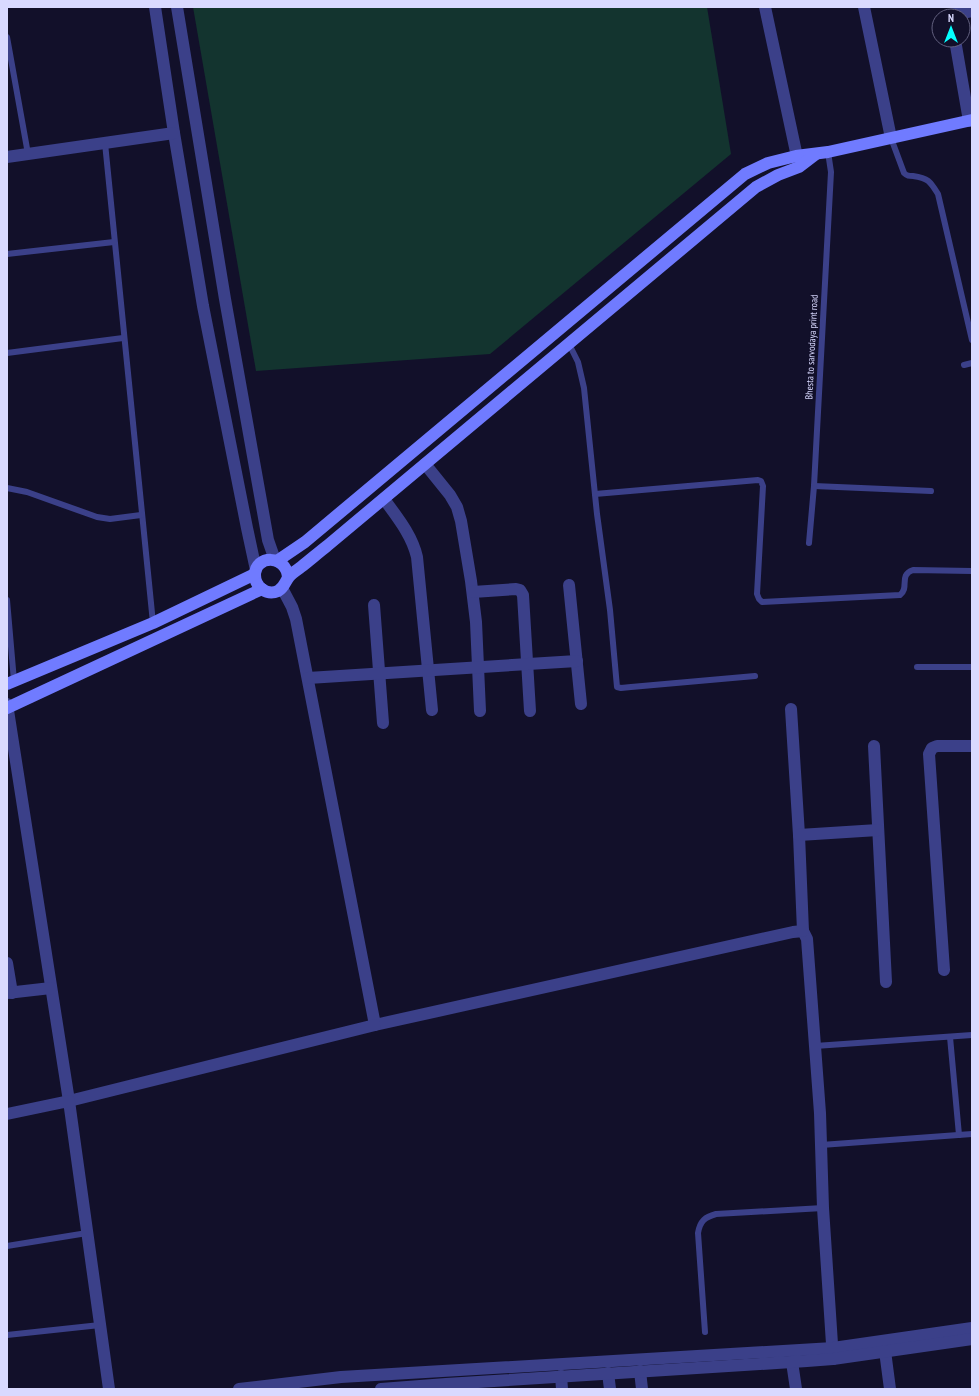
<svg xmlns="http://www.w3.org/2000/svg" width="979" height="1396" viewBox="0 0 979 1396" font-family="'PT Sans Narrow',sans-serif">
	<style>
		.green { fill: #13342f }
		.lines { fill: none; stroke-linecap: round; stroke-linejoin: round }
		.lane { stroke: #3b4089; stroke-width: 6 }
		.street { stroke: #3b4089; stroke-width: 12 }
		.secondary { stroke: #707bff; stroke-width: 12 }
		.labels { text-anchor: middle; stroke-width: 3; stroke-linejoin: round; paint-order: stroke }
		.street-label { font-size: 10px; fill: #d9d9ff; stroke: #12102a }
	</style>
	<rect width="100%" height="100%" fill="#12102a"/>
	<polygon class="green" points="193,7 707,7 731,154 490,354 256,371"/>
	<g class="lines">
		<g class="lane">
			<polyline points="7,37 28,154"/>
			<path d="M891 138 904 173C907 176 909 176 913 176 928 178 930 181 938 194L972 340"/>
			<polyline points="105,143 153,623"/>
			<polyline points="7,254 114,242"/>
			<polyline points="569,344 578,362 584,388 597,514 610,610 617,687 621,688 631,687 755,676"/>
			<polyline points="7,353 123,338"/>
			<polyline points="964,365 972,363"/>
			<polyline points="814,486 931,491"/>
			<polyline points="7,488 27,492 97,517 110,519 141,515"/>
			<path d="M595 494 758 480 761 481 763 486 757 594 759 599 762 602 900 595C910 588 898 575 913 570L972 571"/>
			<polyline points="809,543 814,486 831,172 828,152"/>
			<polyline points="7,600 14,681"/>
			<polyline points="917,667 972,667"/>
			<polyline points="950,1037 959,1135"/>
			<polyline points="815,1046 972,1035"/>
			<polyline points="821,1145 972,1134"/>
			<polyline points="7,1246 87,1233"/>
			<path d="M705 1332 698 1233C700 1221 705 1217 716 1214L823 1208"/>
			<polyline points="7,1335 100,1325"/>
		</g>
		<g class="street">
			<polyline points="155,7 174,133 203,306 247,528 256,570"/>
			<polyline points="177,7 225,299 268,540 275,560"/>
			<polyline points="765,7 799,166"/>
			<polyline points="864,7 891,138"/>
			<polyline points="951,15 972,11"/>
			<polyline points="955,40 969,121"/>
			<polyline points="7,157 174,133"/>
			<polyline points="425,464 450,495 457,507 461,521 471,581 476,622 480,711"/>
			<path d="M384 499C397 517 412 535 417 557L432 710"/>
			<polyline points="569,585 581,704"/>
			<polyline points="282,588 292,607 296,619 375,1025 793,932 803,931 807,939 820,1113 823,1208 833,1359"/>
			<polyline points="473,592 516,589 520,590 523,595 530,711"/>
			<polyline points="374,605 383,723"/>
			<polyline points="308,678 577,661"/>
			<polyline points="7,704 69,1101 375,1025"/>
			<polyline points="791,709 799,835 803,931"/>
			<polyline points="874,746 886,982"/>
			<polyline points="799,835 878,830"/>
			<polyline points="7,963 12,993"/>
			<polyline points="944,970 929,754 932,748 937,746 972,746"/>
			<polyline points="7,993 51,988"/>
			<polyline points="7,1114 69,1101 109,1389"/>
			<polyline points="885,1351 890,1389"/>
			<polyline points="792,1362 796,1389"/>
			<polyline points="640,1371 642,1389"/>
			<polyline points="608,1373 610,1389"/>
			<polyline points="561,1376 562,1389"/>
			<polyline points="239,1389 341,1377 833,1348 972,1328"/>
			<polyline points="381,1389 446,1384 807,1361 833,1359 972,1339"/>
		</g>
		<g class="secondary">
			<polyline points="277,561 305,542 745,174 768,163 796,156 828,152 972,120"/>
			<path d="M288 577C286 554 255 555 255 575 255 587 267 596 278 591 285 587 285 581 289 577 292 573 297 570 301 567 310 560 318 553 327 546L756 187 778 175 799 167 816 154"/>
			<polyline points="7,684 153,623 255,574"/>
			<polyline points="7,708 262,589"/>
		</g>
	</g>
	<g class="labels">
		<g class="street-label">
			<text transform="translate(811 347) rotate(-87)" y="4">Bhesta to sarvodaya print road</text>
		</g>
	</g>
	<rect width="979" height="1396" fill="none" stroke="#d9d9ff" stroke-width="16"/>
	<g transform="translate(951 28)"><circle r="19" fill="#12102a" stroke="#62607f"/>
	<path d="M0-3L7 15L0 10L-7 15Z" fill="#05ffff"/>
	<text y="-6" font-size="11" font-weight="bold" text-anchor="middle" fill="#d9d9ff">N</text>
	</g>
</svg>
